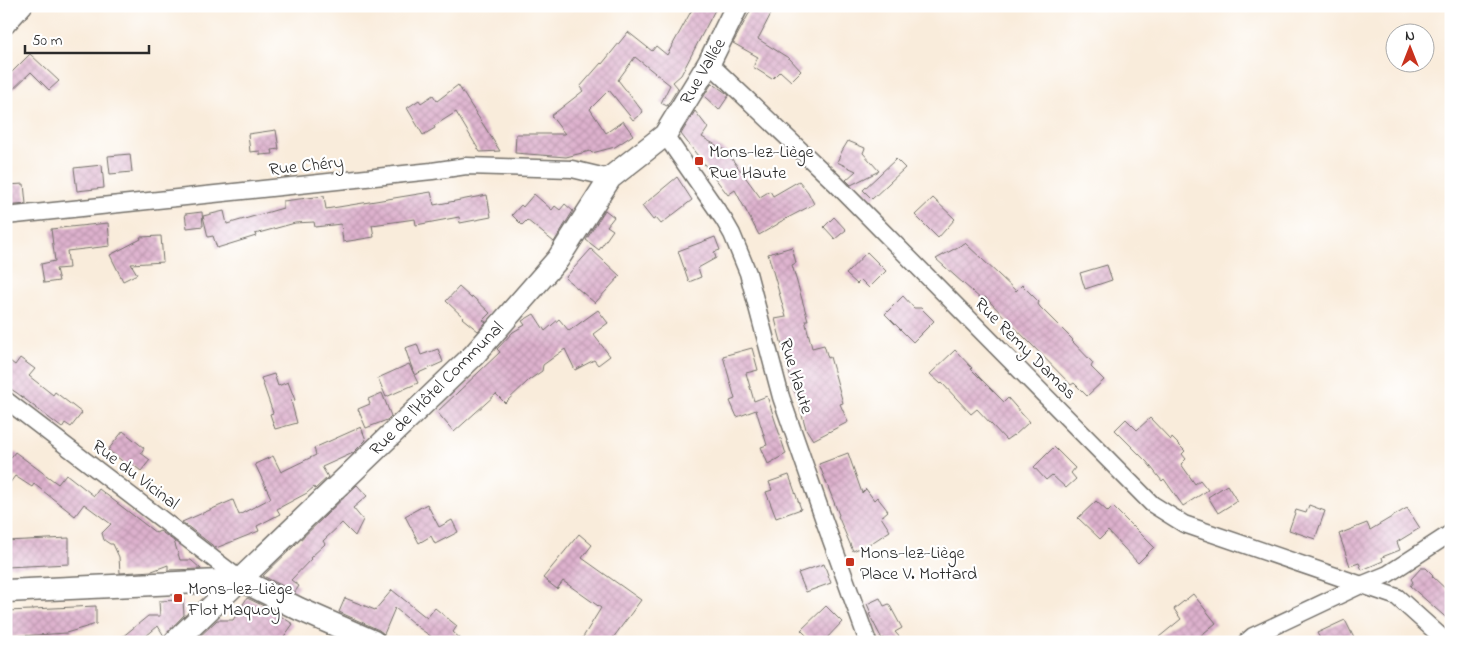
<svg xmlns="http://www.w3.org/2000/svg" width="1457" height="648" viewBox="0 0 1457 648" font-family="'Indie Flower',sans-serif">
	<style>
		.building { fill: url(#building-cross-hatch) }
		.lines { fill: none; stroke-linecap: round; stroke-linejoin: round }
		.street-casing { stroke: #736f69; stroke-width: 19 }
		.secondary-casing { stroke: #736f69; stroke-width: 25 }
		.street { stroke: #fff; stroke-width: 16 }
		.secondary { stroke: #fff; stroke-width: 22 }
		.poi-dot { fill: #c8321e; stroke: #fff; stroke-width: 2 }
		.labels { text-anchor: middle; stroke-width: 4.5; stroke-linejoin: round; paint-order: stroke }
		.street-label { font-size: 18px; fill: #2b2b2b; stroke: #fff }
		.poi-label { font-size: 18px; fill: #2b2b2b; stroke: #fff; text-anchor: start }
	</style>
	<defs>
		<pattern id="building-cross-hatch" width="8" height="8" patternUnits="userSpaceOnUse" patternTransform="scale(1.25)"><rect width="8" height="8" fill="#ddb1cd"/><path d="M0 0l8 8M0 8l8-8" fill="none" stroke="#be98b0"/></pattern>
	</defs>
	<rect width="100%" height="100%" fill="#fff"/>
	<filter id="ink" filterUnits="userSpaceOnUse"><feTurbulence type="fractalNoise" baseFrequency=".02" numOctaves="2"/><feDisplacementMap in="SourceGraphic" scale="10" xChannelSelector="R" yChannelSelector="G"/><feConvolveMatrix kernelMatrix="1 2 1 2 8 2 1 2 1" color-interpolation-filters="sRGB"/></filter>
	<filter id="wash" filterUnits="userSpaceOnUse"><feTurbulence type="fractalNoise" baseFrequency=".0096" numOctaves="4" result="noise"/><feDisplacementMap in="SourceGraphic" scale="20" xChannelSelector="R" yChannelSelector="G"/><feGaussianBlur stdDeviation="1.12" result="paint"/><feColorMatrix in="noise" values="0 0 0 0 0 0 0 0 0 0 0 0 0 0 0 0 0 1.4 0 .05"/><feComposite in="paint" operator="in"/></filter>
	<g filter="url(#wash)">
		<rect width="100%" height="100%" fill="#f9ecdb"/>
		<g id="blocks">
			<g class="building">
				<polygon points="694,6 717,6 681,75 673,82 678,88 667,106 661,103 670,85 635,57 618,80 643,112 633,120 609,90 590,109 606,133 623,121 633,135 615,147 592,153 590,151 566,157 515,153 516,134 565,134 551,116 583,91 580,87 601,63 602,64 628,32 652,51 656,46 667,55"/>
				<polygon points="753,6 775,6 758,39 790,59 801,71 791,81 780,71 772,79 753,67 758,57 733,43"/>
				<polygon points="30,54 59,81 49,90 31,72 6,96 6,78"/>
				<polygon points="712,83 729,95 719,110 704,96"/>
				<polygon points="458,85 500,151 480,152 456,112 434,126 435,128 423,135 407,108 419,100 421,103 433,95 437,101"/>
				<polygon points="695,111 708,128 702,137 726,151 760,197 770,191 773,196 799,181 808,192 814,204 778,223 778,224 759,235 735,190 728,195 681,134"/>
				<polygon points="276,130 279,149 272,150 273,154 260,155 260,151 250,152 248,134"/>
				<polygon points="848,141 865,148 863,153 879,171 851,185 846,180 856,171 837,162 842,151"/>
				<polygon points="130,154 132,172 110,174 108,156"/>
				<polygon points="896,159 905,168 872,199 863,190"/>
				<polygon points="102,165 104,188 77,191 74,168"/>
				<polygon points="677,177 692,200 661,224 656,218 653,220 642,206"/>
				<polygon points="24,184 26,204 6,206 6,185"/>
				<polygon points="431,192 434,205 487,195 491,217 460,223 459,217 416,225 415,219 372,225 374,237 343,242 341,224 315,227 314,222 295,223 255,234 256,236 217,248 213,236 208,237 203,216 224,211 227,224 283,208 283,201 324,196 326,209"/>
				<polygon points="534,194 552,210 555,206 560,210 565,204 573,211 554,242 527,220 522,225 512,215 521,205 523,207"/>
				<polygon points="933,198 955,219 938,238 915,215"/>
				<polygon points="605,210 614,217 607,226 613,230 599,250 586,240"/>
				<polygon points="202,212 203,226 187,228 185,214"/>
				<polygon points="834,217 846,230 835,239 824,227"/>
				<polygon points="108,223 110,246 67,251 69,268 56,269 59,281 44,283 41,264 55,261 51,229"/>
				<polygon points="161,236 163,262 131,264 137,274 123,281 110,255 141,239 140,237"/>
				<polygon points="715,237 720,250 714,252 716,258 698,268 701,277 689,282 678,251"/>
				<polygon points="965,243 1016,291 1022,285 1039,302 1038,304 1040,307 1073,340 1072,341 1093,363 1091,367 1104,380 1087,396 1074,383 1071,385 985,297 982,300 936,259"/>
				<polygon points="792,247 796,263 792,265 808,320 805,320 812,348 824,345 828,358 830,357 843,403 840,404 848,422 813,440 806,429 796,392 795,393 791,379 775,319 786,317 768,254"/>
				<polygon points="591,249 620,276 595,303 565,278"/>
				<polygon points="867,252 886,271 869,288 861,280 857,284 846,274"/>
				<polygon points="1107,265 1112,280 1085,289 1080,273"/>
				<polygon points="459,287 471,298 472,296 490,313 483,320 486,322 478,331 462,318 463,317 446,301"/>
				<polygon points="903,296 914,308 921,308 934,321 913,342 885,314"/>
				<polygon points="598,310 608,323 593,334 610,356 598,365 594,360 575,370 565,349 543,365 542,371 529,380 505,403 496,394 454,432 437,412 500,352 497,349 513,332 525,325 522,321 534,314 545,331 559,319 569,331"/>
				<polygon points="417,344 421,355 438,349 443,362 414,375 418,383 386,397 378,378 409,364 414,374 405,348"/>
				<polygon points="752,348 758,370 746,373 754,401 767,396 786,454 768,464 761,447 767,445 756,410 737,417 730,401 735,399 723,356"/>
				<polygon points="955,350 972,368 971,369 1004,402 1008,398 1029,422 1014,436 1013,435 1006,440 977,409 971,414 942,383 941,384 930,374"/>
				<polygon points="6,358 15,365 20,358 35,369 29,376 53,395 55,392 82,413 71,427 65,423 62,428 17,393 6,386"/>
				<polygon points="274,374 278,386 288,382 295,400 291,401 297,423 275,429 270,414 273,413 261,378"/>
				<polygon points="382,393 391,416 387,420 366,428 358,409 370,404 368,399"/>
				<polygon points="1150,418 1171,440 1172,438 1185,451 1182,454 1186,459 1181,464 1195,484 1200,480 1208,490 1183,506 1164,479 1162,481 1147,462 1115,430 1126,419 1137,430"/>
				<polygon points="361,427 366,440 353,453 322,467 328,477 315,489 314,487 307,493 277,509 280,514 257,526 259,531 216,548 182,522 233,500 239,515 271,498 255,464 273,456 281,472 316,455 314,448"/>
				<polygon points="123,431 144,448 141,453 150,460 141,471 132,464 130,467 108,450"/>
				<polygon points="1054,447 1075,468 1071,473 1076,479 1066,488 1052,475 1046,480 1034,467"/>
				<polygon points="15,452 58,484 66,474 94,496 99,489 156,533 160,531 174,541 180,560 191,560 201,569 168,570 168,565 152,571 120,573 119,557 113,544 110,544 104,540 102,533 111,524 84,504 75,516 34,484 32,487 15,476 6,488 6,464"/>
				<polygon points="848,453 862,493 866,489 874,500 877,497 888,511 881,517 890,531 873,542 853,551 838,516 839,515 819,464"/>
				<polygon points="789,475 801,509 776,518 766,492 772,490 769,482"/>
				<polygon points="357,485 367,496 353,508 363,520 355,536 342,523 323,541 325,544 310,558 311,559 291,580 299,586 295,592 263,576"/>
				<polygon points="1227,485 1237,501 1218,513 1208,497"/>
				<polygon points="1096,501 1108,512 1113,507 1133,527 1133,526 1154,547 1138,563 1108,531 1100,539 1078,518"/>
				<polygon points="427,504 439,527 452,520 458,532 435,544 431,536 419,543 405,516"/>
				<polygon points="1309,505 1325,511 1315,539 1289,530 1296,510 1306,513"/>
				<polygon points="1407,508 1420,528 1397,542 1400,550 1382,557 1383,561 1362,570 1359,563 1350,566 1339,534 1367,523 1370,530"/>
				<polygon points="579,534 592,545 582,558 641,600 610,642 580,642 601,608 563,581 557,589 543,578"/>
				<polygon points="69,538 69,564 6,567 6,541"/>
				<polygon points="824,564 831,583 806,592 798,573"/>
				<polygon points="1421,568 1426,568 1433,575 1432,576 1451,594 1451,622 1410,586 1413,582 1411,579"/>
				<polygon points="392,590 427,618 435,608 457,626 453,632 464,642 439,642 419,628 395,608 384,634 379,630 339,612 345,598 375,610"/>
				<polygon points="1193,594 1216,623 1193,642 1153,642 1181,619 1174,609"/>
				<polygon points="247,598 268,608 293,624 280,642 194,642 217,620 233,620"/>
				<polygon points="880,598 884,606 889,604 902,628 895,632 904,642 887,642 884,638 882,639 869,614 871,613 867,604"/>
				<polygon points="183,600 184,615 164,636 158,626 139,642 116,642 148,616 160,616 159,601"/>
				<polygon points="96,606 96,624 66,633 6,637 6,611 32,610 32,609"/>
				<polygon points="826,606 842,622 823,642 813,642 801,630"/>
				<polygon points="1345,620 1356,642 1322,642 1317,633"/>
			</g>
		</g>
	</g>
	<g filter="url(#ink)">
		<use href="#blocks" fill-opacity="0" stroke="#736f69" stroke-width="1"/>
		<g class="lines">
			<defs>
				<g id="street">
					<polyline points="6,26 24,6"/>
					<polyline points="709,63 835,183 1152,504 1184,524 1397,597 1447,642"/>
					<polyline points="665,135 724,220 732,234 748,273 781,397 825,523 868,642"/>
					<polyline points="6,216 432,171 466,166 501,167 572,169 610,178"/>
					<polyline points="6,400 241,580"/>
					<polyline points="1246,642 1253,636 1361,585 1388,574 1451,533"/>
				</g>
				<g id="secondary">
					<polyline points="241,580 299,609 374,642"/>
					<polyline points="6,591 241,580"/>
					<polyline points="175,642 474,355 558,259 610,178 665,135 709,63 737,6"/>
				</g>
			</defs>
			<use href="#street" class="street-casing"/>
			<use href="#secondary" class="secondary-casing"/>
			<use href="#street" class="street"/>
			<use href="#secondary" class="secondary"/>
		</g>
	</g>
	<g class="poi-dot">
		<rect x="694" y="156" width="10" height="10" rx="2.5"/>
		<rect x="845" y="557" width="10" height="10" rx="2.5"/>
		<rect x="173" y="593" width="10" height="10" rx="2.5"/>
	</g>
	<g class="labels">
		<g class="street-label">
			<text transform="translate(702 71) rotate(-60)" y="6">Rue Vallée</text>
			<text transform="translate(306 165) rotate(-6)" y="6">Rue Chéry</text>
			<text transform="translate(1026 348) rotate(45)" y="6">Rue Remy Damas</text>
			<text transform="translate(797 376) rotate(73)" y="6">Rue Haute</text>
			<text transform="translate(436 388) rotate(-45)" y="6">Rue de l'Hôtel Communal</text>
			<text transform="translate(136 474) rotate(37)" y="6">Rue du Vicinal</text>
		</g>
		<g class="poi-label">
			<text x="709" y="157">Mons-lez-Liège<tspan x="709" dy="21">Rue Haute</tspan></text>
			<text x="860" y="558">Mons-lez-Liège<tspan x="860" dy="21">Place V. Mottard</tspan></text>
			<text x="188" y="594">Mons-lez-Liège<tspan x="188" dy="21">Flot Maquoy</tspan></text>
		</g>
	</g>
	<rect width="1457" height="648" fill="none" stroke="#fff" stroke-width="25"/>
	<g transform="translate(1410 48)"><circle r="24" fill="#ffffff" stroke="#aaaaaa"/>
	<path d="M0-4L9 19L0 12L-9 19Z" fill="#c8321e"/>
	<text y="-8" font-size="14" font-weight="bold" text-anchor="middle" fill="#2b2b2b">N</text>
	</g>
	<path d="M25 45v8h124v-8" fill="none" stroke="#2b2b2b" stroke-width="2.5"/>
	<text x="32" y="45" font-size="15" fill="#2b2b2b" stroke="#ffffff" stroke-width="4" paint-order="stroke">50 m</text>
</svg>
